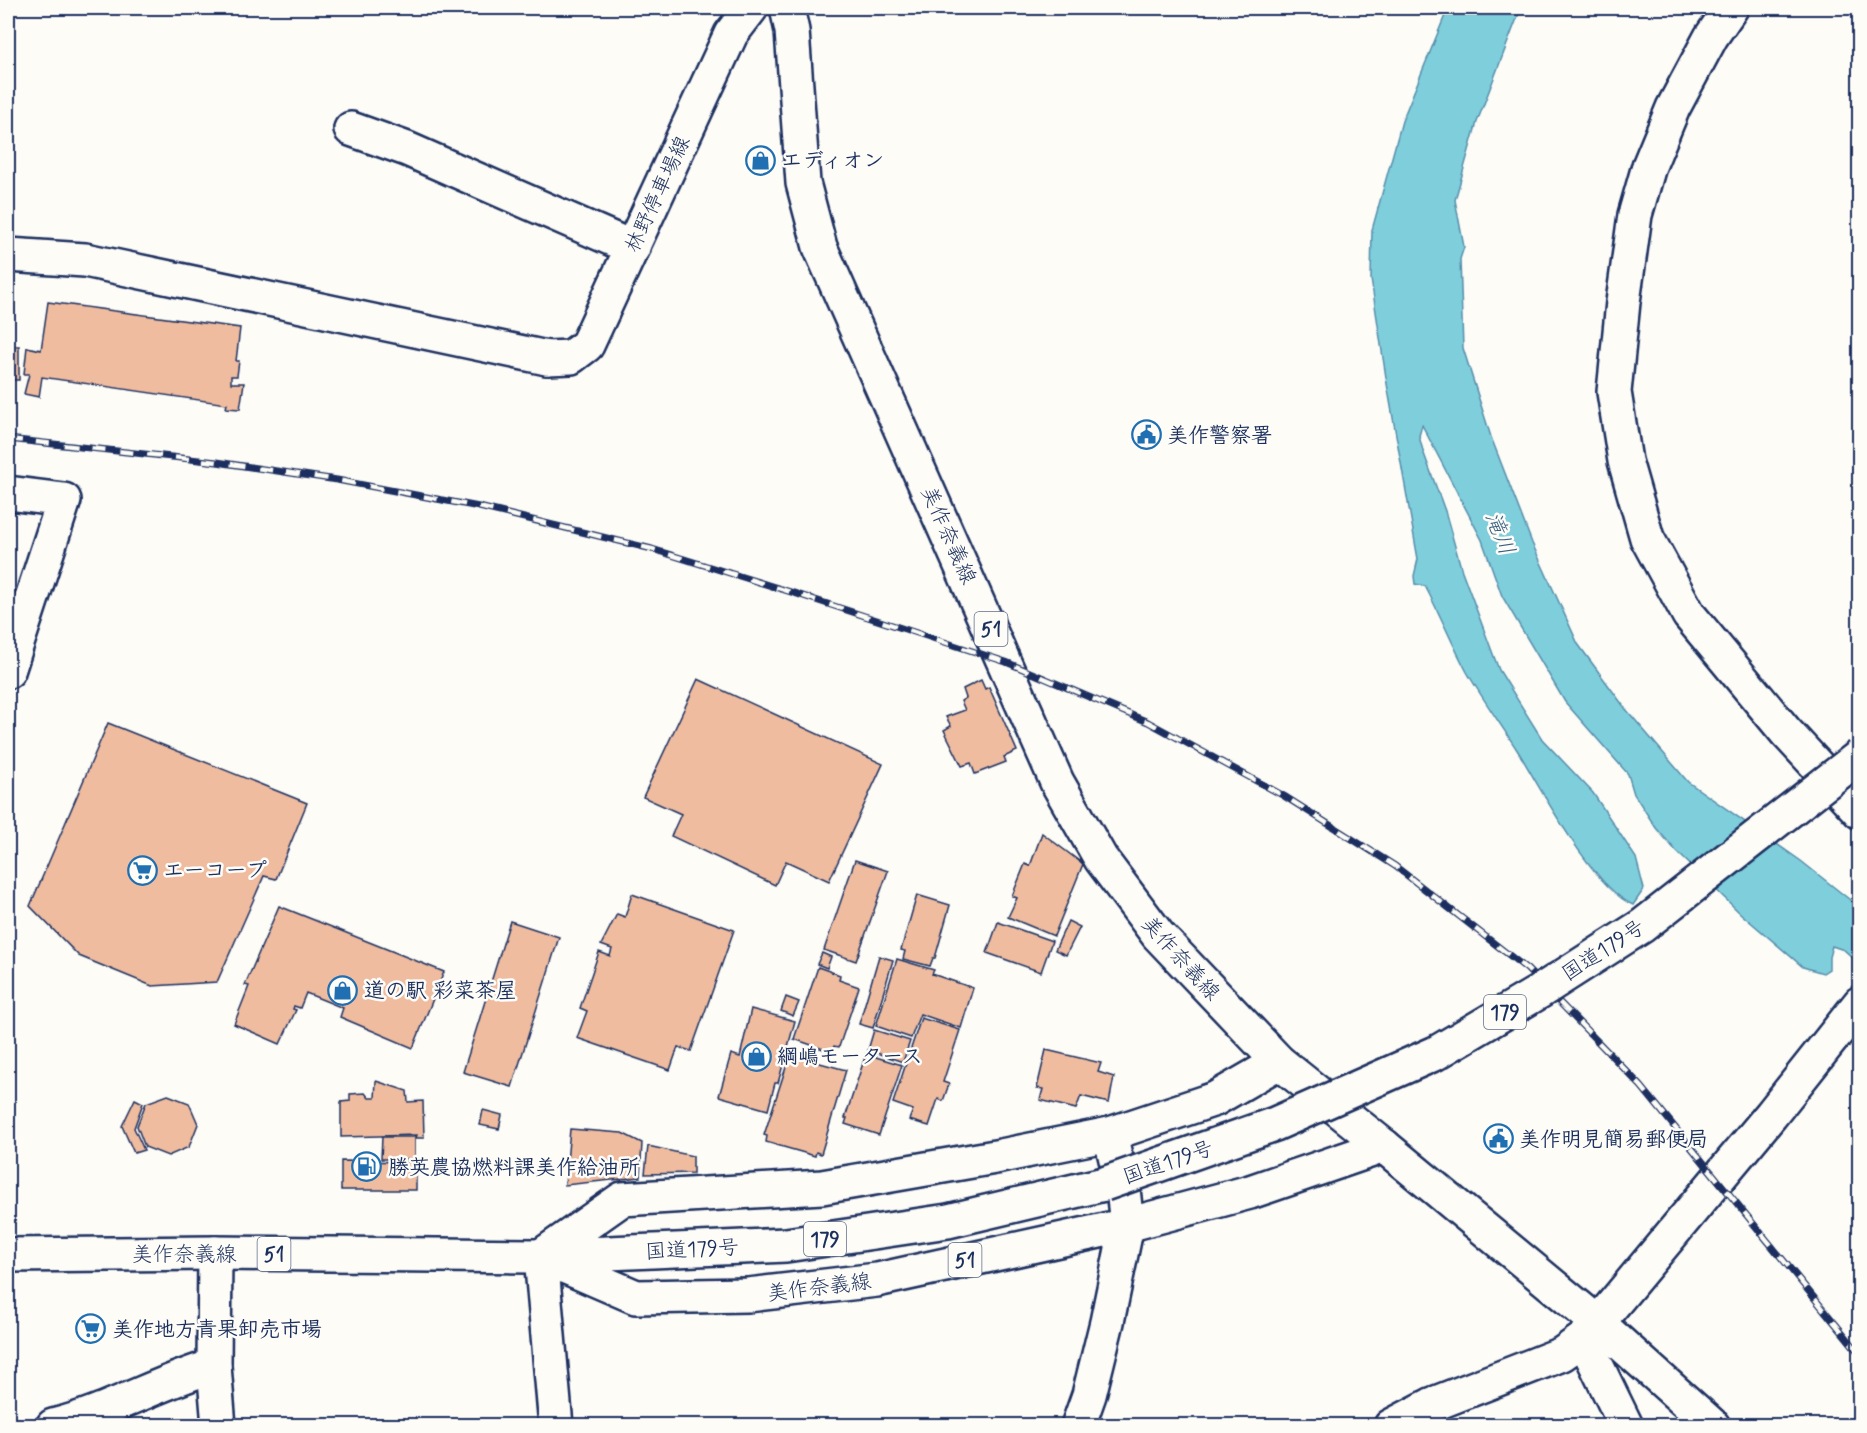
<svg xmlns="http://www.w3.org/2000/svg" width="1867" height="1433" viewBox="0 0 1867 1433" font-family="Mynerve,'Klee One',sans-serif">
	<style>
		.water { fill: #7fcedc; stroke: #578eaa; stroke-width: 1.5 }
		.building { fill: #efbca0; stroke: #1b2f5e; stroke-width: 1.5 }
		.lines { fill: none; stroke-linecap: round; stroke-linejoin: round }
		.minor-casing { stroke: #1b2f5e; stroke-width: 38 }
		.major-casing { stroke: #1b2f5e; stroke-width: 38 }
		.highway-casing { stroke: #1b2f5e; stroke-width: 38 }
		.minor { stroke: #fdfcf7; stroke-width: 33 }
		.major { stroke: #fdfcf7; stroke-width: 33 }
		.highway { stroke: #fdfcf7; stroke-width: 33 }
		.rail-casing { stroke: #1b2f5e; stroke-width: 7 }
		.rail { stroke: #fdfcf7; stroke-width: 4.5; stroke-dasharray: 14; stroke-linecap: butt }
		.highway-bridge-casing { stroke: #1b2f5e; stroke-width: 38; stroke-linecap: butt }
		.highway-bridge { stroke: #fdfcf7; stroke-width: 33 }
		.labels { text-anchor: middle; stroke-width: 5; stroke-linejoin: round; paint-order: stroke }
		.shield { fill: #fdfcf7; stroke: #5f6c8c; stroke-width: 1.5 }
		.shield-label { font-size: 20px; font-weight: bold; fill: #1b2f5e }
		.poi-label { font-size: 21px; font-weight: bold; fill: #1b2f5e; stroke: #fdfcf7; text-anchor: start }
		.street-label { font-size: 21px; fill: #1b2f5e; stroke: #fdfcf7 }
		.water-label { font-size: 22px; font-style: italic; fill: #395f84; stroke: #fdfcf7 }
	</style>
	<rect width="100%" height="100%" fill="#fdfcf7"/>
	<filter id="ink" filterUnits="userSpaceOnUse"><feTurbulence type="fractalNoise" baseFrequency=".0167" numOctaves="2"/><feDisplacementMap in="SourceGraphic" scale="12" xChannelSelector="R" yChannelSelector="G"/><feConvolveMatrix kernelMatrix="1 2 1 2 8 2 1 2 1" color-interpolation-filters="sRGB"/></filter>
	<g filter="url(#ink)">
		<path class="water" d="M1448 8H1521L1477 122 1455 200 1464 247 1460 259 1463 348 1491 437 1532 543 1578 644 1625 708 1688 782 1801 861 1859 907V963L1844 950 1832 946 1829 957V969L1823 973 1803 967 1740 913 1677 852 1656 828 1634 794 1628 774 1565 702 1502 596 1482 540 1422 425 1419 436 1423 451 1445 511 1462 571 1499 670 1542 739 1593 793 1636 858 1644 889 1633 905C1593 888 1542 791 1519 753 1502 726 1483 700 1467 672 1452 644 1440 614 1425 586L1415 584 1414 576 1418 559 1387 384 1371 279 1372 230 1402 121Z"/>
		<g class="building">
			<polygon points="48,302 240,328 236,361 239,361 237,376 231,376 231,383 244,383 240,409 226,408 227,404 42,377 39,397 24,394 29,374 24,374 27,347 41,350"/>
			<polygon points="8,305 10,305 11,346 19,346 19,380 8,380"/>
			<polygon points="698,679 883,764 829,881 786,861 775,885 671,836 681,814 643,797"/>
			<polygon points="981,680 985,689 989,687 1017,751 1004,757 1006,762 975,774 971,763 962,766 944,730 951,726 946,717 965,710 961,701 966,698 963,689"/>
			<polygon points="108,723 307,803 276,879 264,876 217,982 152,986 79,956 30,906"/>
			<polygon points="1042,833 1083,864 1054,936 1008,917 1017,898 1012,896 1025,864 1030,866"/>
			<polygon points="855,860 888,871 856,961 824,950"/>
			<polygon points="632,894 734,930 691,1051 678,1047 670,1070 577,1038 587,1011 580,1008 599,952 610,956 612,949 601,945 617,914 625,917"/>
			<polygon points="917,895 950,905 935,958 933,958 930,966 903,959 905,951 901,950"/>
			<polygon points="279,906 444,972 413,1048 340,1017 343,1008 306,993 300,1008 294,1006 293,1009 296,1010 280,1044 234,1024 249,986 245,985"/>
			<polygon points="510,921 559,937 512,1087 463,1072"/>
			<polygon points="1068,921 1080,927 1066,955 1055,950"/>
			<polygon points="998,922 1052,941 1041,972 987,953"/>
			<polygon points="822,953 831,957 827,968 817,964"/>
			<polygon points="879,956 893,960 873,1028 859,1024"/>
			<polygon points="897,959 934,970 932,974 973,988 961,1028 920,1014 911,1038 876,1026"/>
			<polygon points="818,967 840,975 839,980 859,987 839,1047 834,1046 832,1052 794,1039"/>
			<polygon points="786,997 799,1002 793,1016 781,1011"/>
			<polygon points="751,1009 795,1021 778,1083 775,1083 768,1110 719,1096 731,1054 740,1057"/>
			<polygon points="921,1018 960,1030 943,1082 949,1084 943,1101 938,1099 929,1126 909,1120 913,1110 893,1103"/>
			<polygon points="874,1030 910,1041 903,1062 868,1050"/>
			<polygon points="1046,1050 1101,1063 1098,1072 1114,1077 1109,1103 1081,1096 1076,1109 1040,1100 1043,1089 1037,1088"/>
			<polygon points="866,1054 902,1065 879,1135 845,1124 847,1118 845,1118"/>
			<polygon points="790,1055 846,1070 821,1154 816,1152 815,1156 766,1142 767,1136 764,1135"/>
			<polygon points="376,1081 407,1091 408,1102 423,1101 424,1138 416,1138 417,1135 341,1137 341,1102 350,1101 350,1094 365,1093 369,1098 375,1098"/>
			<polygon points="168,1095 189,1103 198,1124 189,1147 168,1156 145,1147 137,1126 146,1103"/>
			<polygon points="135,1099 143,1103 134,1128 144,1150 134,1153 122,1126"/>
			<polygon points="483,1110 502,1115 499,1129 480,1125"/>
			<polygon points="570,1129 622,1133 642,1143 640,1177 565,1185"/>
			<polygon points="382,1137 415,1137 415,1159 381,1159"/>
			<polygon points="648,1146 693,1156 693,1173 645,1174"/>
			<polygon points="341,1161 416,1162 416,1190 341,1190"/>
		</g>
		<g class="lines">
			<defs>
				<g id="minor">
					<polyline points="1731,8 1711,37 1673,108 1649,166 1635,215 1623,302 1614,392 1625,461 1647,538 1689,615 1786,732 1860,812"/>
					<polyline points="351,129 407,149 633,248"/>
					<polyline points="8,255 85,260 547,358"/>
					<polyline points="8,493 64,500 8,671"/>
					<polyline points="1384,1146 1598,1323 1713,1426"/>
					<polyline points="215,1253 214,1366 219,1426"/>
					<path d="M53 1426C109 1412 159 1382 214 1366"/>
					<polyline points="1078,1426 1089,1395 1107,1322 1127,1225 1123,1189 1110,1134"/>
					<polyline points="1391,1426 1431,1405 1562,1354 1586,1337"/>
					<polyline points="1626,1426 1590,1352 1586,1337 1771,1115 1860,1003"/>
				</g>
				<g id="major">
					<polyline points="787,8 792,31 803,183 820,247 1057,782 1101,859 1158,935 1279,1062 1384,1146"/>
					<polyline points="547,358 571,357 587,345 731,34 751,8"/>
					<polyline points="8,1255 215,1253 541,1256 636,1297 748,1295 877,1280 1127,1225 1250,1192 1384,1146"/>
					<polyline points="541,1256 622,1199 822,1187 1001,1156 1110,1134 1215,1099 1279,1062"/>
				</g>
				<polyline id="highway" points="556,1426 541,1256 786,1245 948,1221 1104,1184"/>
			</defs>
			<use href="#minor" class="minor-casing"/>
			<use href="#major" class="major-casing"/>
			<use href="#highway" class="highway-casing"/>
			<use href="#minor" class="minor"/>
			<use href="#major" class="major"/>
			<use href="#highway" class="highway"/>
			<defs>
				<polyline id="rail" points="8,439 217,462 337,480 479,507 652,549 794,593 1006,662 1148,722 1284,796 1395,866 1527,969 1641,1086 1860,1354"/>
			</defs>
			<use href="#rail" class="rail-casing"/>
			<use href="#rail" class="rail"/>
			<defs>
				<polyline id="highway-bridge" points="1104,1184 1275,1124 1436,1053 1539,992 1642,926 1860,756"/>
			</defs>
			<use href="#highway-bridge" class="highway-bridge-casing"/>
			<use href="#highway-bridge" class="highway-bridge"/>
		</g>
	</g>
	<defs>
		<symbol id="shop-ring" viewBox="-11 -11 22 22"><circle r="9.5" fill="#fdfcf7" stroke="#1f6fb2" stroke-width="1.5"/><path d="M-5-2.5h2.3a2.7 3.5 0 0 1 5.4 0H5L5.5 6h-11ZM-1.5-2.5h3a1.5 2.3 0 0 0-3 0Z" fill="#1f6fb2"/></symbol>
		<symbol id="civic-ring" viewBox="-11 -11 22 22"><circle r="9.5" fill="#fdfcf7" stroke="#1f6fb2" stroke-width="1.5"/><path d="M-.6-6.5H3V-4.5H.6V-3L4-1V1h2V6H-6V1h2V-1L-.6-3ZM-1.2 2.5V6h2.4V2.5Z" fill="#1f6fb2"/></symbol>
		<symbol id="supermarket-ring" viewBox="-11 -11 22 22"><circle r="9.5" fill="#fdfcf7" stroke="#1f6fb2" stroke-width="1.5"/><path d="M-6-5.5h2.5l.6 2H6L4.5 2H-2.5L-4.4-4H-6ZM-1.5 3.2a1.3 1.3 0 1 0 .1 0ZM3 3.2a1.3 1.3 0 1 0 .1 0Z" fill="#1f6fb2"/></symbol>
		<symbol id="fuel-ring" viewBox="-11 -11 22 22"><circle r="9.5" fill="#fdfcf7" stroke="#1f6fb2" stroke-width="1.5"/><path d="M-5.5-6h7V0h2V4h1.3V-2.5L3-4.5l.8-.8L6-3V5H2.5V1h-1V6h-7ZM-4.2-4.7v3.2H.2V-4.7Z" fill="#1f6fb2"/></symbol>
	</defs>
	<g fill-rule="evenodd">
		<use href="#shop-ring" x="744" y="144" width="33" height="33"/>
		<use href="#civic-ring" x="1130" y="418" width="33" height="33"/>
		<use href="#supermarket-ring" x="126" y="854" width="33" height="33"/>
		<use href="#shop-ring" x="326" y="974" width="33" height="33"/>
		<use href="#shop-ring" x="740" y="1040" width="33" height="33"/>
		<use href="#civic-ring" x="1482" y="1122" width="33" height="33"/>
		<use href="#fuel-ring" x="350" y="1150" width="33" height="33"/>
		<use href="#supermarket-ring" x="74" y="1312" width="33" height="33"/>
	</g>
	<g class="labels">
		<g class="shield">
			<rect x="974.5" y="612" width="33" height="34" rx="4.5"/>
			<rect x="1484" y="995" width="42" height="34" rx="4.5"/>
			<rect x="804" y="1222" width="42" height="34" rx="4.5"/>
			<rect x="257.5" y="1237" width="33" height="34" rx="4.5"/>
			<rect x="948.5" y="1243" width="33" height="34" rx="4.5"/>
		</g>
		<g class="shield-label">
			<text x="991" y="636">51</text>
			<text x="1505" y="1019">179</text>
			<text x="825" y="1246">179</text>
			<text x="274" y="1261">51</text>
			<text x="965" y="1267">51</text>
		</g>
		<g class="poi-label">
			<text x="781" y="167">エディオン</text>
			<text x="1167" y="442">美作警察署</text>
			<text x="163" y="877">エーコープ</text>
			<text x="364" y="997">道の駅 彩菜茶屋</text>
			<text x="777" y="1063">綱嶋モータース</text>
			<text x="1519" y="1146">美作明見簡易郵便局</text>
			<text x="388" y="1174">勝英農協燃料課美作給油所</text>
			<text x="112" y="1336">美作地方青果卸売市場</text>
		</g>
		<g class="street-label">
			<text transform="translate(657 194) rotate(-65)" y="7">林野停車場線</text>
			<text transform="translate(949 535) rotate(66)" y="7">美作奈義線</text>
			<text transform="translate(1603 950) rotate(-33)" y="7">国道179号</text>
			<text transform="translate(1181 958) rotate(48)" y="7">美作奈義線</text>
			<text transform="translate(1168 1162) rotate(-19)" y="7">国道179号</text>
			<text transform="translate(692 1249) rotate(-3)" y="7">国道179号</text>
			<text x="184" y="1261">美作奈義線</text>
			<text transform="translate(819 1287) rotate(-7)" y="7">美作奈義線</text>
		</g>
		<g class="water-label">
			<text transform="translate(1501 533) rotate(68)" y="8">滝川</text>
		</g>
	</g>
	<rect width="1867" height="1433" fill="none" stroke="#fdfcf7" stroke-width="30"/>
	<rect x="15" y="15" width="1837" height="1403" fill="none" stroke="#1b2f5e" stroke-width="2" filter="url(#ink)"/>
</svg>
